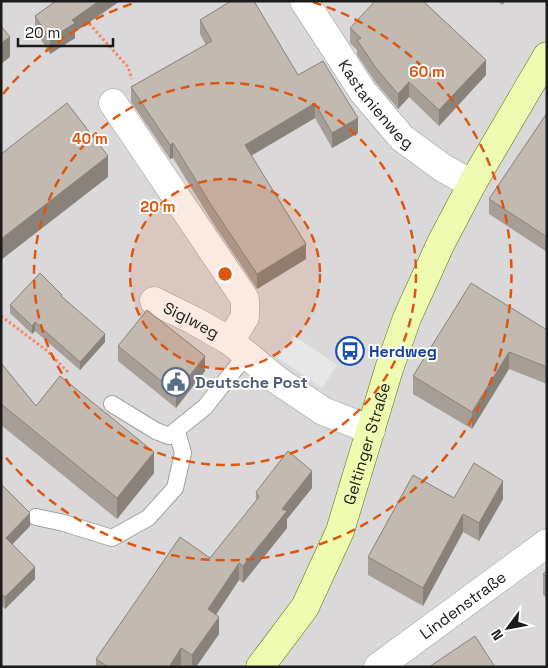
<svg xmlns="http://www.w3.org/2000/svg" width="548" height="668" viewBox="0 0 548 668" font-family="'Space Grotesk',sans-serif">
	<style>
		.residential { fill: #dad8d8 }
		.parking { fill: #e7e7e7 }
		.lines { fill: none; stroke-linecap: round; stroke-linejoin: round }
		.service-casing { stroke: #a2a2a2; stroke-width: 18 }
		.minor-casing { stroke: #a2a2a2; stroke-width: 29 }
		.secondary-casing { stroke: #597301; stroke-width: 29 }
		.path { stroke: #fe8461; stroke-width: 3; stroke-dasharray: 2.5 2.5; stroke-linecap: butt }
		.service { stroke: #fff; stroke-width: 16 }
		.minor { stroke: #fff; stroke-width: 28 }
		.secondary { stroke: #eefbb1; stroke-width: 28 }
		.wall { fill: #a79f97 }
		.shaded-wall { fill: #88827b }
		.building { fill: #c2b9b0; stroke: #88827b }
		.ring { fill: none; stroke: #de560d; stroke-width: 2.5; stroke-dasharray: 9 6 }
		.labels { text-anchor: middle; stroke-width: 4; stroke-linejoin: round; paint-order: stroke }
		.street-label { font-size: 16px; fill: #1b1b1b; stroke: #fff }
		.transit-label { font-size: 16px; font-weight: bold; fill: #164399; stroke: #fff; text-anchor: start }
		.service-label { font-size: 16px; font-weight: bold; fill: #4e5e75; stroke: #fff; text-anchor: start }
		.centre { fill: #de560d; stroke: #fff; stroke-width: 2.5 }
		.ring-label { font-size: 15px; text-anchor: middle; font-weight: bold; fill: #de560d; stroke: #fff; stroke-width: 4; stroke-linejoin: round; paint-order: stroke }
	</style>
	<rect width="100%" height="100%" fill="#edebe0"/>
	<rect class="residential" x="1" y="1" width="546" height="666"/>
	<polygon class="parking" points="293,335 337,365 322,388 278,358"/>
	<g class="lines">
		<defs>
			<g id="service">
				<polyline points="112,404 156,431 169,436 205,407 246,355"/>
				<polyline points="36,517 64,523 112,538 148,518 175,488 183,453 177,432"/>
			</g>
			<g id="minor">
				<path id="s1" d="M304 1 363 92 402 138 443 168 472 184"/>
				<polyline points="113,103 245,299 245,317 230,341"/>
				<path id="s2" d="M154 301 193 320 230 341 277 380 323 411 371 430"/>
				<path id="s3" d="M378 667 547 543"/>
			</g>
			<g id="secondary">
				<path id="s4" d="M260 667 305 607 340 531 389 369 407 318 441 243 472 184 547 56"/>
			</g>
		</defs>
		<use href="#service" class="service-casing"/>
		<use href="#minor" class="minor-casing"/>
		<use href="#secondary" class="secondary-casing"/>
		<g class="path">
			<polyline points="86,20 128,67 132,79"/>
			<polyline points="1,316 46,350 69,373"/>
		</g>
		<use href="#service" class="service"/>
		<use href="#minor" class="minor"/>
		<use href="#secondary" class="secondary"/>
	</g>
	<g class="wall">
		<polygon points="56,1 120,1 75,32 75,38 50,54 35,30 35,16"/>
		<polygon points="496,1 505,1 503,5"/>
		<polygon points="200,20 298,75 358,133 332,148 315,118 251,156 306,259 257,289 213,223 173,158 170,159 131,102 131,87 206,45 200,34"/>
		<polygon points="350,28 486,75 439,126 409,97 398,109 376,83 357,55 357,50 350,43"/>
		<polygon points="547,113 547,252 489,214 489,199"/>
		<polygon points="62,297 105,342 80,370 35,331 32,334 10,313 10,305"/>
		<polygon points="547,330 547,384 509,369 472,429 413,394 413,376"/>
		<polygon points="118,346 205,371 176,408 118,361"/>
		<polygon points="1,363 36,406 154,473 117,519 1,425"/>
		<polygon points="1,484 30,526 12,544 35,579 5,609 1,605"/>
		<polygon points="312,488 287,519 287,528 243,583 239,580 216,615 219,634 196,667 183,667 181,665 181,667 96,667 96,659 210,558 256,502 256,492"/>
		<polygon points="454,498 503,499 479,541 463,532 423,606 368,575 368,557"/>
		<polygon points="547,571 547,598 543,595 543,574"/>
	</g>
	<g class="shaded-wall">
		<polygon points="99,1 120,1 75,32 75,38 50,54 50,39 72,20"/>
		<polygon points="10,37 10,57 1,64 1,43"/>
		<polygon points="486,60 486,75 439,126 439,110"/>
		<polygon points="409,82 409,97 398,109 398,94"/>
		<polygon points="315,103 315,118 245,159 245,145"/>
		<polygon points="358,118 358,133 332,148 332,133"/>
		<polygon points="173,143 173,158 170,159 170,145"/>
		<polygon points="108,156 108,177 1,260 1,239"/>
		<polygon points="306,244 306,259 257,289 257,274"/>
		<polygon points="35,322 35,331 32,334 32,326"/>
		<polygon points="105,334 105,342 80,370 80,362"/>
		<polygon points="509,352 509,369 472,429 472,412"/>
		<polygon points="205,356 205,371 176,408 176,393"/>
		<polygon points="154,452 154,473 117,519 117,498"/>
		<polygon points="312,471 312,488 287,519 287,528 243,583 243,566 282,509"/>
		<polygon points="503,481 503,499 479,541 479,523"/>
		<polygon points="30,513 30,526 6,551 6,538"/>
		<polygon points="463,514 463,532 423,606 423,588"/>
		<polygon points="239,563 239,580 208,626 208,609"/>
		<polygon points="35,567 35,579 5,609 5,597"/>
		<polygon points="219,617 219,634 196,667 192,667 192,655"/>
		<polygon points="181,648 181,667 169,667"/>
	</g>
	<g class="building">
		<polygon points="56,1 99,1 72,20 75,23 50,39 35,16"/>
		<polygon points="231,1 254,1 298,75 323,61 358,118 332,133 315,103 245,145 306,244 257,274 213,208 173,143 170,145 131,87 212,41 200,20"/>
		<polygon points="375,1 423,1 486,60 439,110 409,82 398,94 376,68 357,40 361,38 350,28"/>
		<polygon points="1,26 10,37 1,43"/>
		<polygon points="67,103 108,156 1,239 1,154"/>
		<polygon points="547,113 547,237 489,199"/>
		<polygon points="40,273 62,295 61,296 105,334 80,362 35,322 32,326 10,305"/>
		<polygon points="471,283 547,330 547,367 509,352 472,412 413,376"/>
		<polygon points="147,310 205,356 176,393 118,346"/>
		<polygon points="1,363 36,406 60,376 154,452 117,498 1,404"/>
		<polygon points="288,451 312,471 282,509 287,511 243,566 239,563 208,609 219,617 192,655 181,648 169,667 108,667 96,659 180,537 210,558 259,497 256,492"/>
		<polygon points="474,463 503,481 479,523 463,514 423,588 368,557 413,475 454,498"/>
		<polygon points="1,484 30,513 6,538 35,567 5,597 1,593"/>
		<polygon points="547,571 547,577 543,574"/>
		<polygon points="475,636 495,667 429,667"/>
	</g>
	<circle cx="225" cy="274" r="95" fill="#de560d" fill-opacity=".12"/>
	<g class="ring">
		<circle cx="225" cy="274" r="95"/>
		<circle cx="225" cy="274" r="191"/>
		<path d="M3 94A286 286 0 0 1 137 2M313 2A286 286 0 1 1 3 454"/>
	</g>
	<defs>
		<symbol id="bus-ring" viewBox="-11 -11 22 22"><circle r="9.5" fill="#fff" stroke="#1a4fb4" stroke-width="1.5"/><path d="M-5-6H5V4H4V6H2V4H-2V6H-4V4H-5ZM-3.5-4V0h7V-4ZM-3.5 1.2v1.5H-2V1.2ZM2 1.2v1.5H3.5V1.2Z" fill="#1a4fb4"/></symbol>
		<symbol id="civic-ring" viewBox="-11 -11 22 22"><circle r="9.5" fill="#fff" stroke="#5c6f8a" stroke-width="1.5"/><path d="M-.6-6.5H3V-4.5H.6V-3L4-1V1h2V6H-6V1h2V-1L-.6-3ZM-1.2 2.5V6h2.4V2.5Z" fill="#5c6f8a"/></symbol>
	</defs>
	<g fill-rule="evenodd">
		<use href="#bus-ring" x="334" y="335" width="32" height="32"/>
		<use href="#civic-ring" x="160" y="366" width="32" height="32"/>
	</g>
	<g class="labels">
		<g class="street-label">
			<text dy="6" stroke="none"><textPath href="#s1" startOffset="126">Kastanienweg</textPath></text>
			<text dy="6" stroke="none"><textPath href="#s2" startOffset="42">Siglweg</textPath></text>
			<text dy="6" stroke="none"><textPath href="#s4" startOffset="250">Geltinger Straße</textPath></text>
			<text dy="6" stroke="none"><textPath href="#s3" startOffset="105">Lindenstraße</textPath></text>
		</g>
		<g class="transit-label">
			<text x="369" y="357">Herdweg</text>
		</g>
		<g class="service-label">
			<text x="195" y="388">Deutsche Post</text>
		</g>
	</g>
	<circle cx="225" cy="274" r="8" class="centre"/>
	<g class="ring-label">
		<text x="427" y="77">60 m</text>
		<text x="90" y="144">40 m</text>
		<text x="158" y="212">20 m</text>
	</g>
	<rect width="548" height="668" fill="none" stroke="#1b1b1b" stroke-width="5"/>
	<g transform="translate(508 628) rotate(238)" stroke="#ffffff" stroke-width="4" paint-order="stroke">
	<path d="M0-4L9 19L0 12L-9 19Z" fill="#1b1b1b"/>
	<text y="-8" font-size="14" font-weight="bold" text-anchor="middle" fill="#1b1b1b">N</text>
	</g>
	<path d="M18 38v8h95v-8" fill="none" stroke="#1b1b1b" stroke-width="2.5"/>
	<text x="25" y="38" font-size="15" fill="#1b1b1b" stroke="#ffffff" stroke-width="4" paint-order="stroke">20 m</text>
</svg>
